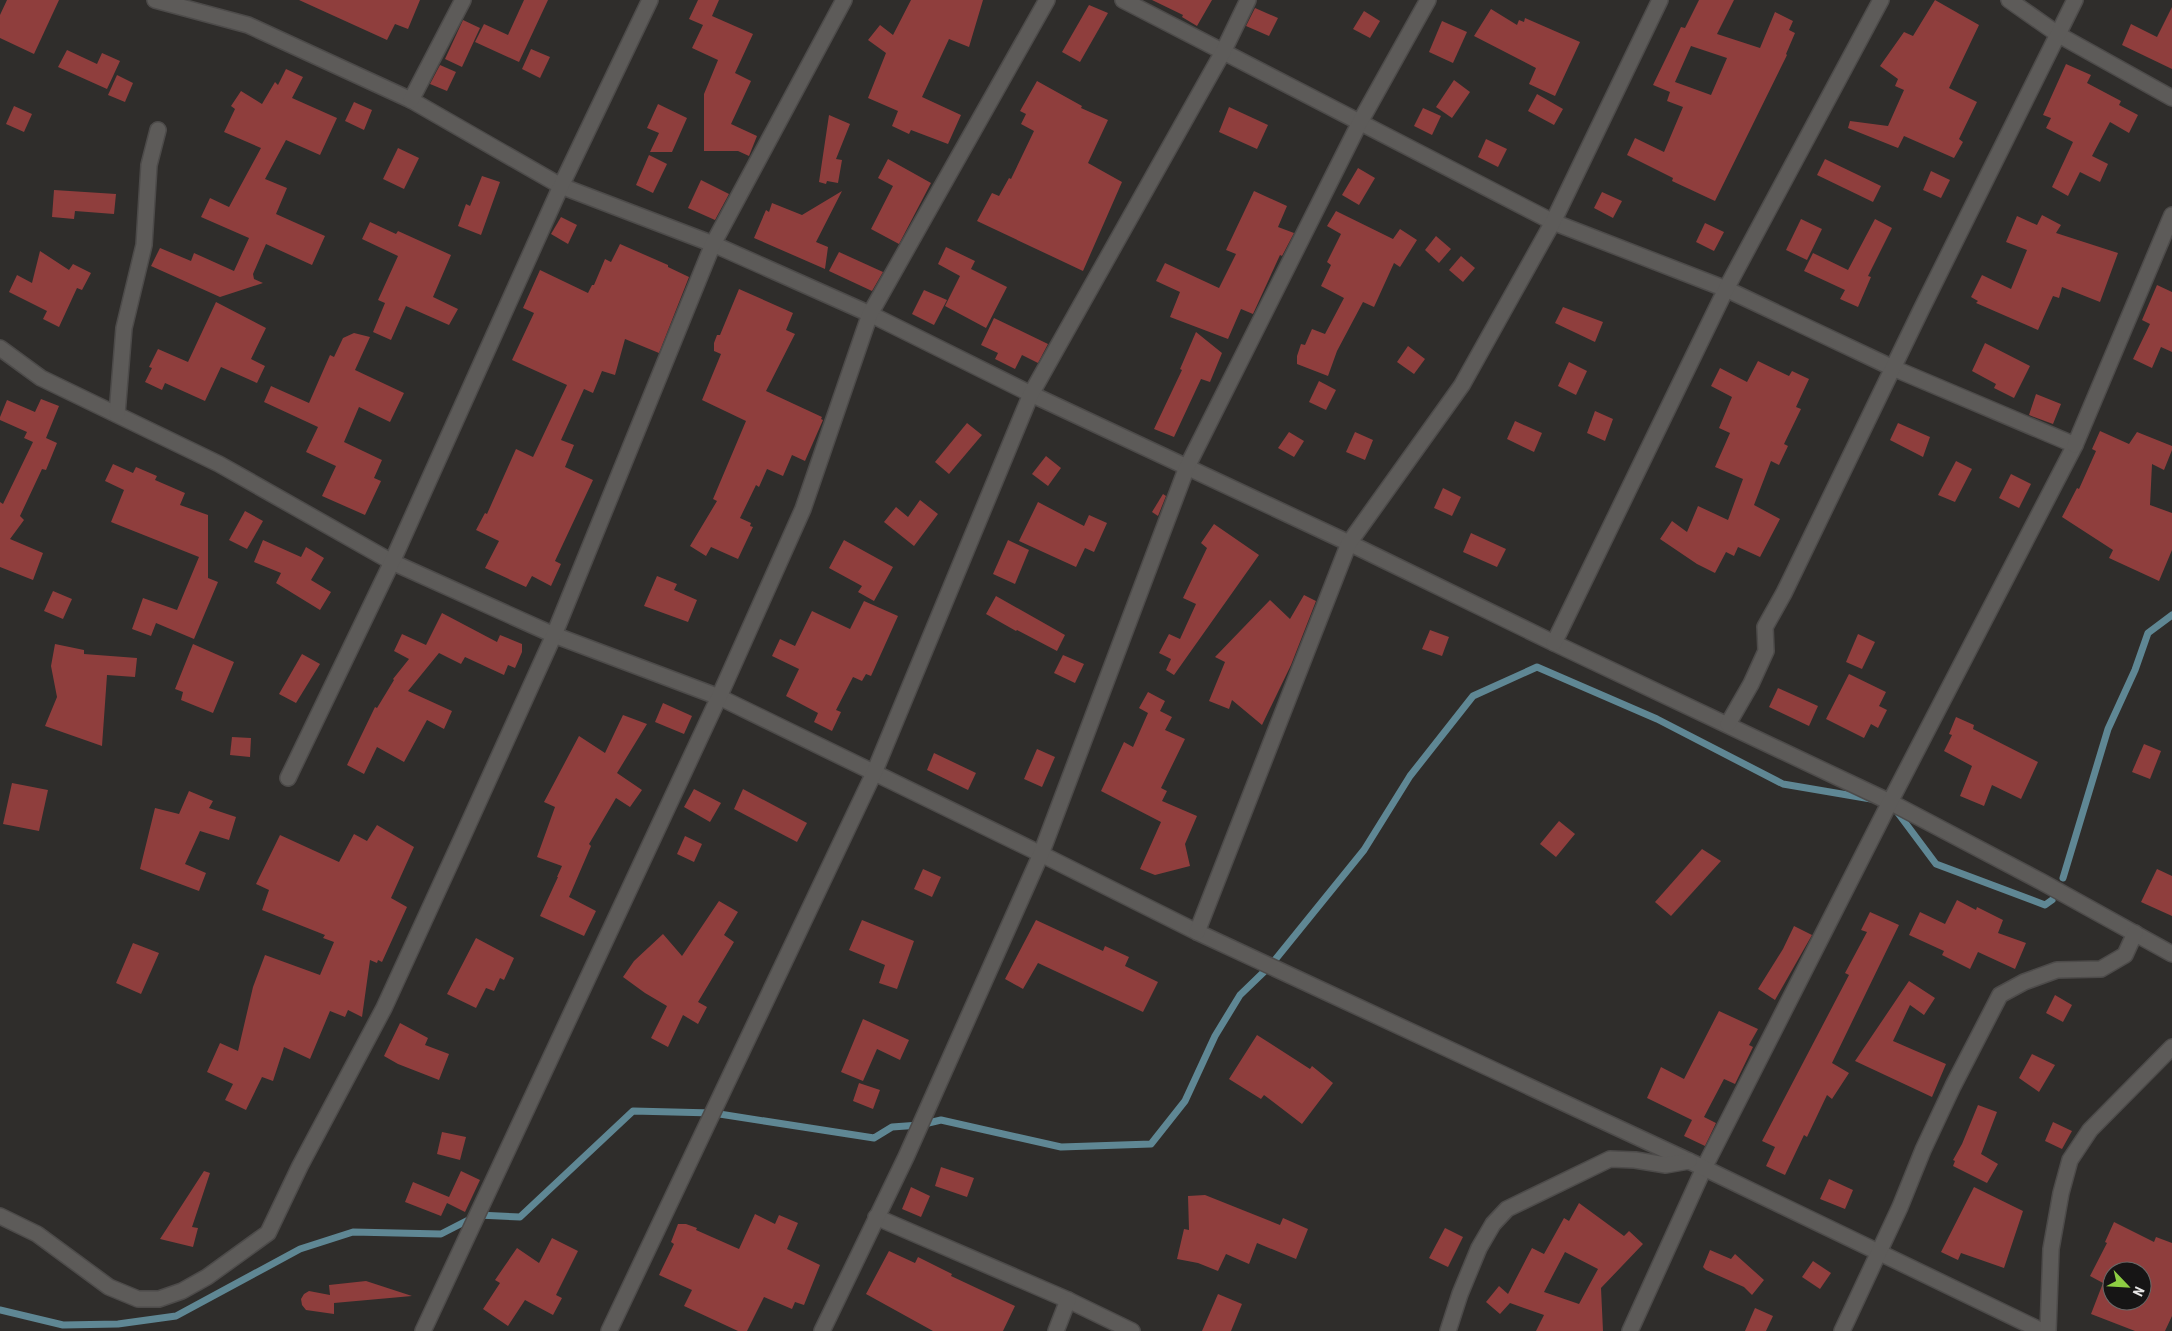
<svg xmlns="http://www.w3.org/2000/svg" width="2172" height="1331" viewBox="0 0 2172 1331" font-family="'Roboto Condensed',sans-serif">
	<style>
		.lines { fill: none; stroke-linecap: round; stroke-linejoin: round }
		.stream { stroke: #5f8794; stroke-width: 7 }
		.building { fill: #8f3e3d; fill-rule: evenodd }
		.street-casing { stroke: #4d4b4a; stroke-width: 18 }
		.street { stroke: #5d5b59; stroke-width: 15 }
	</style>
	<rect width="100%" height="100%" fill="#2f2d2b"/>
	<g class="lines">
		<g class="stream">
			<polyline points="1895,809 1936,864 2045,905 2052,900"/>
			<polyline points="2063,878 2108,729 2135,670 2148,633 2172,615"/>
			<polyline points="0,1310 63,1325 118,1324 176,1316 300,1249 353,1232 441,1234 478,1215 520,1217 633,1111 713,1113 874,1138 892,1127 920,1125 941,1120 1061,1147 1151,1144 1185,1101 1215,1036 1240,995 1270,966 1364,850 1410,776 1473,696 1537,667 1657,719 1783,784 1871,799"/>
		</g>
	</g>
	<g class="building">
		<polygon points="7,0 59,0 34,54 0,38 0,15"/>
		<polygon points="299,0 420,0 408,29 395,24 387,40"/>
		<polygon points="524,0 548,0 519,62 475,42 484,24 508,35"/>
		<polygon points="698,0 719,0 712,16 753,34 735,73 751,81 731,124 757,136 749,156 738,151 704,151 704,94 718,60 692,48 703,25 689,19"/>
		<polygon points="911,0 983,0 969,47 949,39 922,97 961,115 948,144 911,130 909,134 892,126 898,111 868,98 886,53 868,40 880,25 893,35"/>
		<polygon points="1152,0 1212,0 1197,26 1182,17 1183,15"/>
		<path d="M1699 0H1734L1717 34 1760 48 1775 12 1793 21 1789 30 1795 33 1786 54 1787 55 1715 201 1672 181 1673 178 1627 155 1635 138 1664 152 1683 107 1667 101 1670 92 1653 85 1681 27 1685 28ZM1691 46 1727 58 1711 95 1675 82Z"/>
		<polygon points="1935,0 1979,25 1949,88 1977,102 1959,139 1963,142 1954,158 1904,136 1898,148 1848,128 1850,121 1888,126 1904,90 1895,86 1898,79 1880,66 1904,32 1913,36"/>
		<polygon points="1089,5 1108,13 1080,62 1062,52"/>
		<polygon points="2172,7 2172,69 2122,45 2131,24 2157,37"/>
		<polygon points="1255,8 1278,18 1269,36 1246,26"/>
		<polygon points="1491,9 1517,25 1519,20 1524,22 1525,18 1580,42 1555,96 1529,84 1536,68 1474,36"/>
		<polygon points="1364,11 1380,21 1370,38 1353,29"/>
		<polygon points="463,20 480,28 462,67 445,59"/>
		<polygon points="1442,21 1467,32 1453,63 1429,52"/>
		<polygon points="531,49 550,57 540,78 522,69"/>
		<polygon points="67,50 97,64 102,53 120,61 107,89 58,67"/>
		<polygon points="2066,64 2091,75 2087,83 2121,101 2119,105 2138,115 2129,133 2110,122 2092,156 2108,164 2100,182 2080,172 2068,196 2052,187 2073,142 2046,128 2051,118 2043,115"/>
		<polygon points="440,65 456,72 447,91 430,84"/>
		<polygon points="286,69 303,77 292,98 337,118 320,155 286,140 265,179 287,188 276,214 325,236 312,265 266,244 253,274 254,279 263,283 220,297 151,266 160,248 191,261 194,253 234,271 249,238 201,217 210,198 229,207 261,148 224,132 235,109 231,106 241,91 262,104 275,82 278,85"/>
		<polygon points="117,75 133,83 125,102 108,95"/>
		<polygon points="1454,80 1470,92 1452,118 1436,107"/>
		<polygon points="1037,81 1082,106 1081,108 1108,120 1088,163 1122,182 1083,271 977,221 992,193 999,196 1009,178 1011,179 1034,131 1021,124 1026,114 1020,111"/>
		<polygon points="1537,94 1563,109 1554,125 1528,111"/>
		<polygon points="354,102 372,110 364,130 345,121"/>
		<polygon points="658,104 687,118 672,152 650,152 659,133 647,128"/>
		<polygon points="14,106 32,114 24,132 6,124"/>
		<polygon points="1229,107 1268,125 1257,149 1219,132"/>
		<polygon points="1423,108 1441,116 1432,135 1414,126"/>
		<polygon points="829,115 850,124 836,159 842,160 838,183 827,181 826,184 819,182"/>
		<polygon points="1486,139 1507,149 1498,167 1478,157"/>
		<polygon points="398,148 419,158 404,189 383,179"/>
		<polygon points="649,155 667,164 653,193 636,185"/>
		<polygon points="888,159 931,183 899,244 871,229 893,186 878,178"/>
		<polygon points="1825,159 1881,186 1873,202 1817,175"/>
		<polygon points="1358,168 1375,178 1359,205 1342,195"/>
		<polygon points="1931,171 1950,180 1941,198 1923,190"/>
		<polygon points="482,176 500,182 481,235 458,226 466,204 470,206"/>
		<polygon points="701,180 729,194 715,220 688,208"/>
		<polygon points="54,190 116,194 114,214 75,211 74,219 52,217"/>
		<polygon points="842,191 816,242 828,247 825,269 754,238 766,210 769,212 772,203 802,215"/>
		<polygon points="1254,191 1287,206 1278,227 1294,233 1282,256 1280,255 1253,314 1241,309 1228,339 1170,317 1180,292 1156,281 1165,263 1219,288 1236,254 1226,250"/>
		<polygon points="1602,192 1622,201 1613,218 1594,208"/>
		<polygon points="1336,211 1393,239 1400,229 1417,240 1400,267 1394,263 1374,307 1363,302 1337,351 1328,376 1297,364 1297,356 1301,344 1305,345 1312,329 1325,334 1344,298 1321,286 1331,265 1327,262 1341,234 1327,226"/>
		<polygon points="2042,215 2061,225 2056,233 2118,253 2100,302 2062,287 2059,298 2053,296 2038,330 1976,303 1978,301 1971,297 1982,275 2011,289 2027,250 2006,242 2017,216 2037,225"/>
		<polygon points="561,217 577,225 568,244 551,234"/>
		<polygon points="1801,219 1822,229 1807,260 1786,250"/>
		<polygon points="1875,219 1892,228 1868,276 1871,277 1858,307 1840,299 1845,290 1804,271 1813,253 1848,270"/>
		<polygon points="370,222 396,234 398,231 451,255 433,297 458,309 449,325 406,306 391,340 373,332 385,303 378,300 398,256 362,239"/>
		<polygon points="1705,223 1724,232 1714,251 1696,242"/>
		<polygon points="1436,236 1451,249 1439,263 1425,250"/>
		<polygon points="620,244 668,265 668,267 689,277 659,353 625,339 615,375 602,371 593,393 584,389 561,440 574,445 565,467 593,480 555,561 561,564 551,586 532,576 526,587 485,568 499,541 476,530 485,513 487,514 516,449 533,457 567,385 512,360 534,313 523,308 540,270 588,293 592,285 594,285 605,259 611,262"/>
		<polygon points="946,247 975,261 971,269 1007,287 986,328 945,306 960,276 938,264"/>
		<polygon points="40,251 69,270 73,264 91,273 82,290 77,288 59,327 43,319 47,311 9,292 17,275 32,283"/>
		<polygon points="839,252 883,272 872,291 829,271"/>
		<polygon points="1461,256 1475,268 1463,282 1449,270"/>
		<polygon points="2157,285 2172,292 2172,352 2161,347 2152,368 2133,359 2150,324 2142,320"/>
		<polygon points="739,289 793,313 786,330 795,334 766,391 822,417 821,419 823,420 805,461 792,455 783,476 767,469 759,487 756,485 740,518 751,523 750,526 753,527 738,559 711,547 706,556 690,546 717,501 713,499 746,421 702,400 721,354 714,351 714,343 717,335 720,335"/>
		<polygon points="924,290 947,300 934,325 912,314"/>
		<polygon points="216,302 266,328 251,359 265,366 257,383 221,367 205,401 165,383 162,390 145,382 152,368 149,367 158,349 188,362"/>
		<polygon points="1563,307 1603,322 1595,342 1555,323"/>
		<polygon points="994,318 1048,344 1038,363 1022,355 1015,369 995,359 998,353 981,345"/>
		<polygon points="1196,332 1222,353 1210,382 1201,379 1174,437 1154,429 1182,370 1180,369"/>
		<polygon points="354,333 370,337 355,370 404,393 390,422 359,407 344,442 382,460 374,478 381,481 365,515 322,496 336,466 306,452 318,427 264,402 271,386 309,403 330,355 334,357 343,338"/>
		<polygon points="1985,343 2030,366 2014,398 1994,388 1996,384 1972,371"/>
		<polygon points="1408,346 1425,359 1414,374 1397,362"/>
		<polygon points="1758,361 1789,376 1792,371 1809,379 1796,407 1801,409 1784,444 1788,446 1779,465 1771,461 1754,505 1780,519 1760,557 1738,547 1734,556 1726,552 1715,573 1697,564 1660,539 1672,521 1687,532 1698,506 1728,520 1743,479 1715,467 1730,433 1719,428 1732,397 1711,386 1720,368 1747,382"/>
		<polygon points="1569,362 1587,371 1576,395 1558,386"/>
		<polygon points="1319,381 1336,390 1326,410 1309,402"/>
		<polygon points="2036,394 2061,404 2053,424 2029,415"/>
		<polygon points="41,399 59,406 46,438 57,443 46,470 42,469 20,516 24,520 10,539 43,553 33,580 0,567 0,502 3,504 33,442 24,438 27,432 0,420 0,417 7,400 35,412"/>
		<polygon points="1595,411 1613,419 1605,441 1587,433"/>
		<polygon points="1515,421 1542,433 1534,452 1507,439"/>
		<polygon points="967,423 982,435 949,474 935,462"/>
		<polygon points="1898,423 1930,437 1923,457 1890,440"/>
		<polygon points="2100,431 2129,444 2137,432 2172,446 2172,450 2164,470 2152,464 2150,505 2172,513 2172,550 2159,581 2109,558 2113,550 2062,517 2077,488 2079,489 2096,451 2092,449"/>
		<polygon points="1289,432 1304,441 1294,457 1278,448"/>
		<polygon points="1355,432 1373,440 1365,460 1346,452"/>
		<polygon points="1046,456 1061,468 1048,486 1032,474"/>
		<polygon points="1956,461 1972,469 1955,502 1938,495"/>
		<polygon points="113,464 133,473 136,467 157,476 155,480 185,493 180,505 208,515 208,578 218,582 194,639 156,623 151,636 132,629 143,598 177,610 199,557 111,522 124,490 105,481"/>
		<polygon points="2011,474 2031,484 2019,508 1999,498"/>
		<polygon points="1443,488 1461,497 1452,516 1434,508"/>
		<polygon points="1163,494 1166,496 1158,516 1152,512"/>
		<polygon points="920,500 938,514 914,546 884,522 896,507 908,517"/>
		<polygon points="1038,502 1084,526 1089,515 1107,523 1094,552 1085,548 1076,567 1019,541"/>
		<polygon points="245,511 263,521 247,549 229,540"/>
		<polygon points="1214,524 1259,555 1174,675 1166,670 1171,659 1159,653 1169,634 1180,639 1196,604 1183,598 1207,548 1201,543"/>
		<polygon points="1471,533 1506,549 1497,567 1463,552"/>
		<polygon points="263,540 301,557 306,547 324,558 311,580 331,592 320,610 276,583 281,573 254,562"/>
		<polygon points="844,540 893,567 874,601 858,592 862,586 829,568"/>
		<polygon points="1008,540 1029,550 1015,584 993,574"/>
		<polygon points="657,576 677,584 674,590 697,600 688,622 644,606"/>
		<polygon points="53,591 72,599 63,619 44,611"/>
		<polygon points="1304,595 1316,601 1291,665 1262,725 1232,700 1229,709 1209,701 1225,662 1215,657 1270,600 1290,619"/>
		<polygon points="996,596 1065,635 1057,651 1017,630 1016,631 986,614"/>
		<polygon points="864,601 898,616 871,676 866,674 862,681 853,677 836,710 841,712 832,731 814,722 818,713 786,696 799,669 772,656 780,639 795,646 812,611 850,629"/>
		<polygon points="442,613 497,642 500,635 522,644 522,652 515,668 508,665 504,675 465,657 461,664 439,653 408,691 452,711 444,729 427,720 404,762 377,747 364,774 347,765 375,707 377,708 394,680 393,679 409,659 394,651 402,634 426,645"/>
		<polygon points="1430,630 1449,637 1442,656 1422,649"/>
		<polygon points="1858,634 1875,642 1862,669 1846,662"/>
		<polygon points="55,644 84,650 84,654 137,658 135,677 107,675 102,746 45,726 57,697 51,666"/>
		<polygon points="193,644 234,662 213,713 181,700 183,692 175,689"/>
		<polygon points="302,654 320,664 296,703 279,694"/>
		<polygon points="1063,655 1084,664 1075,683 1054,673"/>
		<polygon points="1849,674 1886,692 1879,706 1887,710 1878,728 1871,724 1864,738 1826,719"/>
		<polygon points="1778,688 1818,706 1809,726 1769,707"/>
		<polygon points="1148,692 1165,701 1160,711 1172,717 1165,730 1185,739 1161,788 1167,791 1162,801 1197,816 1185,844 1190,866 1155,875 1140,869 1161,822 1101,791 1124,742 1133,747 1148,713 1139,708"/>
		<polygon points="663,703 692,716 684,734 655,722"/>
		<polygon points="623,715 647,724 617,773 642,790 630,807 616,798 589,844 591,846 569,897 596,911 584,936 540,916 558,877 557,877 562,866 537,857 555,807 544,802 579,736 605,753"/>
		<polygon points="1956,717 1974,725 1973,729 2038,762 2021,799 1992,785 1984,806 1960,796 1972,766 1944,751 1952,735 1949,734"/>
		<polygon points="232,737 251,738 250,757 230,755"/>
		<polygon points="2144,744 2161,751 2150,779 2132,772"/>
		<polygon points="1037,749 1055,757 1042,787 1024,779"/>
		<polygon points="934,753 976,773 968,790 927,770"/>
		<polygon points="12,783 48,790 39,831 3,824"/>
		<polygon points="694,789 721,803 710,822 684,807"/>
		<polygon points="743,789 807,823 797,842 734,809"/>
		<polygon points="189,791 213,801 209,808 236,817 229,840 200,831 185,864 206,873 199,891 140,869 155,808 179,814"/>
		<polygon points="1559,821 1575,834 1556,857 1540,844"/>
		<polygon points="377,825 414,847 391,898 407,907 382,962 378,960 377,963 370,960 362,1017 348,1010 345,1017 330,1011 310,1059 284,1047 273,1081 262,1077 246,1110 225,1100 233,1084 207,1072 220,1043 238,1051 253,987 265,955 320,975 334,942 323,938 325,935 262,910 269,890 256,884 280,835 339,862 354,834 367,841"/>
		<polygon points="685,836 702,844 694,862 677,854"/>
		<polygon points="1702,849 1721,861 1671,916 1655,902"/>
		<polygon points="923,869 941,877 932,897 914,889"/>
		<polygon points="2157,869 2172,876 2172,916 2141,902"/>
		<polygon points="1957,900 1976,910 1977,907 2003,920 1998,933 2026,943 2015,969 1978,952 1970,969 1942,955 1944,951 1909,935 1920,912 1945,924"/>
		<polygon points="719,901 738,912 724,935 734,942 698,1002 707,1007 698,1024 683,1015 668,1047 651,1038 667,1006 645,993 623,977 634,961 663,934 682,956"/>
		<polygon points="1870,912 1899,925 1832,1063 1849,1073 1832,1099 1827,1095 1807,1137 1804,1135 1785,1175 1766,1166 1775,1147 1762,1141 1849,975 1845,973 1867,932 1861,930"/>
		<polygon points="862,920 914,941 897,989 879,983 885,965 849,950"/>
		<polygon points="1036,920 1103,951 1105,946 1129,957 1125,966 1158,982 1143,1012 1038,963 1023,989 1005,979"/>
		<polygon points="1794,926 1812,935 1775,1000 1758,989 1783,949"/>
		<polygon points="476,938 514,958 504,980 500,978 494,991 486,988 476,1008 447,994"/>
		<polygon points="133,943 159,953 141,994 116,983"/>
		<polygon points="1909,981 1935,998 1924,1015 1910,1005 1893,1041 1946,1064 1932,1097 1855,1061"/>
		<polygon points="2055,995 2072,1005 2063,1022 2046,1013"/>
		<polygon points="1719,1011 1758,1029 1749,1045 1753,1047 1735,1084 1724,1079 1704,1117 1716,1123 1705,1146 1684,1136 1692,1120 1647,1098 1661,1067 1684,1079"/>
		<polygon points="863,1019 909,1040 900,1060 877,1049 863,1081 841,1072"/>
		<polygon points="400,1023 428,1038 425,1045 449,1054 439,1080 398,1064 384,1056"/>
		<polygon points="1257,1035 1310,1069 1312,1066 1333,1083 1302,1124 1264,1095 1261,1099 1229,1079"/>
		<polygon points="2032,1054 2055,1065 2039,1092 2019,1078"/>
		<polygon points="859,1083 880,1090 873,1109 853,1101"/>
		<polygon points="1978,1105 1997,1112 1981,1154 1998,1164 1987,1183 1953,1166 1955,1161 1953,1160 1962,1144"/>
		<polygon points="2053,1122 2072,1131 2062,1149 2045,1141"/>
		<polygon points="442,1132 466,1137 460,1160 437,1154"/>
		<polygon points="941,1167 974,1178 967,1197 935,1186"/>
		<polygon points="204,1171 210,1173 192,1227 198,1228 193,1247 160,1239"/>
		<polygon points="461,1171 480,1180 465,1212 447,1203 441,1216 405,1202 413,1182 449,1197"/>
		<polygon points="1829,1179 1853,1190 1845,1209 1820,1199"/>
		<polygon points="911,1187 930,1196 921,1217 902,1209"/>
		<polygon points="1974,1187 2023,1211 2004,1268 1961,1253 1958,1260 1941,1252"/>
		<polygon points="1205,1195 1280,1225 1283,1218 1308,1229 1296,1259 1257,1243 1249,1264 1226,1254 1218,1271 1198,1263 1177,1259 1184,1229 1189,1230 1188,1196"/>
		<path d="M1579 1203 1624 1236 1629 1231 1643 1244 1601 1288 1603 1331H1536L1544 1315 1510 1303 1500 1314 1486 1302 1499 1286 1508 1294 1532 1248 1544 1254 1564 1218 1569 1221ZM1565 1252 1598 1269 1579 1304 1544 1292Z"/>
		<polygon points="755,1214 775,1224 779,1215 798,1223 787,1249 820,1265 804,1305 795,1302 792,1309 764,1297 747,1331 738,1331 684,1306 692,1290 659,1275 674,1244 671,1242 678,1224 686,1224 697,1228 696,1230 739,1249"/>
		<path d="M2114 1222 2154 1242 2156 1237 2172 1243V1316L2165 1331H2135L2091 1314 2103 1283 2090 1276 2107 1243 2105 1242ZM2112 1271H2142V1301H2112Z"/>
		<polygon points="1445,1228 1463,1237 1448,1267 1429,1258"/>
		<polygon points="552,1238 578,1251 556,1295 562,1298 553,1315 525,1300 508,1326 483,1309 500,1283 495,1280 517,1248 539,1263"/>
		<polygon points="1710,1250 1731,1259 1735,1254 1764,1280 1752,1295 1744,1287 1706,1270 1703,1267"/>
		<polygon points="889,1251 915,1263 918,1257 952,1274 951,1276 1015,1306 1003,1331 933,1331 866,1294"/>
		<polygon points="1813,1261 1831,1273 1820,1289 1802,1277"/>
		<polygon points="366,1281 412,1296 334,1303 334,1314 306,1310 302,1305 301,1299 304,1294 309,1291 330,1295 329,1285"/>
		<polygon points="1218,1294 1242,1304 1231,1331 1202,1331"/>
		<polygon points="1755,1308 1773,1316 1766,1331 1745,1331"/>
	</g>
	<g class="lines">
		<defs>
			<g id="street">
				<polyline points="155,0 248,25 411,100 561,186 713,244 870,314 1031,394 1349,543 1554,643 1890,802 2042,882 2172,954"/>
				<polyline points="1123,0 1553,222 1726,289 1893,368 2075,445 1890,802 1704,1168 1630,1331"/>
				<polyline points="2009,0 2059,35 2172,98"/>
				<polyline points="411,100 463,0"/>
				<polyline points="0,348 41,378 219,464 392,562 554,635 719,697 1041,854 1197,932 1704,1168 2042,1331"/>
				<polyline points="117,414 124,328 144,245 149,165 158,130"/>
				<polyline points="2075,445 2172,215"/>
				<polyline points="1554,643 1726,289 1881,0"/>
				<polyline points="1728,724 1751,684 1766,651 1765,627 1784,593 1921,310 2075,0"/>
				<polyline points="288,778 392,562 561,186 650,0"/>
				<polyline points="1197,932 1349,543 1462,385 1553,222 1660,0"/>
				<polyline points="0,1216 37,1234 109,1287 138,1299 159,1299 182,1291 207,1277 268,1233 300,1166 384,1008 462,838 554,635 713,244 844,0"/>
				<polyline points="876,1217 1068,1300 1132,1331"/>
				<polyline points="423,1331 719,697 803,509 870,314 1047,0"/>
				<polyline points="609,1331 874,773 1031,394 1223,52 1248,0"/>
				<polyline points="822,1331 906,1157 1041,854 1187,467 1360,122 1428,0"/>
				<polyline points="1056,1331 1068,1300"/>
				<polyline points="1448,1331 1460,1294 1479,1248 1493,1224 1507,1209 1610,1159 1635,1160 1666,1165 1689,1161"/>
				<polyline points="1842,1331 1900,1207 1923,1150 1953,1086 2000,995 2024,982 2057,970 2101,969 2125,955 2135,933"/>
				<polyline points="2048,1331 2051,1249 2061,1193 2070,1160 2090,1130 2172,1047"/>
			</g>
		</defs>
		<use href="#street" class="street-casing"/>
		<use href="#street" class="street"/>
	</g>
	<g transform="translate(2127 1286) rotate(115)"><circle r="24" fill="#161515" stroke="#6a6968"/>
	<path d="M0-4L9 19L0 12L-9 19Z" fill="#8ece43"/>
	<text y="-8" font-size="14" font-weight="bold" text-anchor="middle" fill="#e7e6e5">N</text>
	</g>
</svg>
